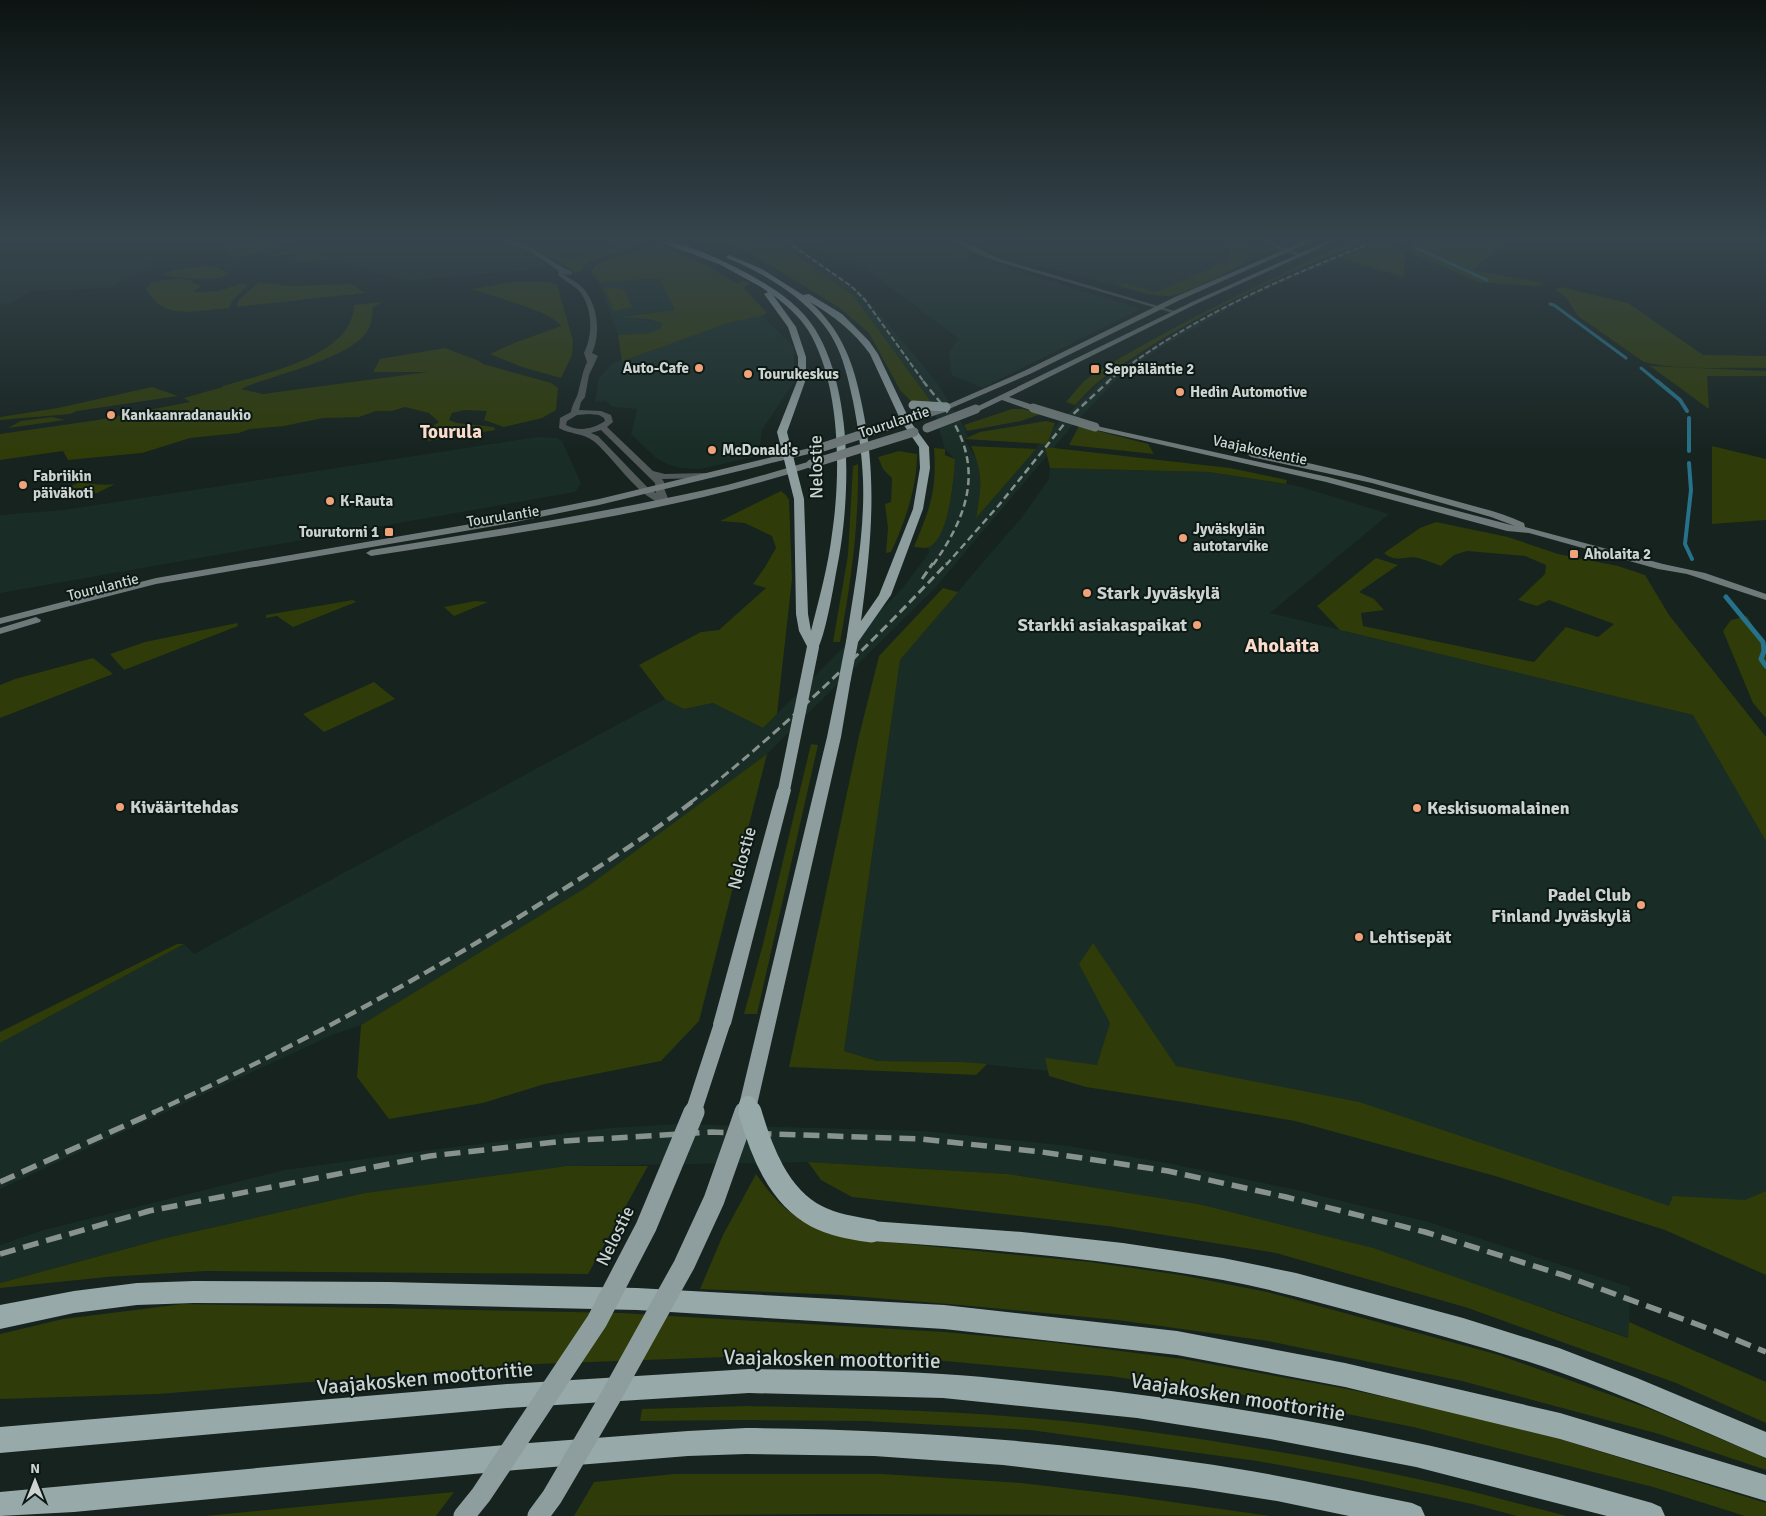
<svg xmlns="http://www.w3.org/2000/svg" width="1766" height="1516" viewBox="0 0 1766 1516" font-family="Signika,sans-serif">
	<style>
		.built { fill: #192d26 }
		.green { fill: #2f3b08 }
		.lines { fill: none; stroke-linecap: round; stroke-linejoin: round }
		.stream-far2 { stroke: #25728a; stroke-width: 3 }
		.stream-far1 { stroke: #25728a; stroke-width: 4 }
		.stream { stroke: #25728a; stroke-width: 5 }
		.tertiary { fill: #525959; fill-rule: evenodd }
		.secondary { fill: #6f7979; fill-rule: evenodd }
		.trunk { fill: #8e9e9e; fill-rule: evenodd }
		.motorway { fill: #98a9a9; fill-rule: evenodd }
		.rail-far4 { stroke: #88928f; stroke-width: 2; stroke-dasharray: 5.5 2.5; stroke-linecap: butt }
		.rail-far3 { stroke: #88928f; stroke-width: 2.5; stroke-dasharray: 7 4; stroke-linecap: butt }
		.rail-far2 { stroke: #88928f; stroke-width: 3; stroke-dasharray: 9 4.5; stroke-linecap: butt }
		.rail-far1 { stroke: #88928f; stroke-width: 4.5; stroke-dasharray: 12 6; stroke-linecap: butt }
		.rail { stroke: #88928f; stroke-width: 5.5; stroke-dasharray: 16 8; stroke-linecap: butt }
		.secondary-bridge { stroke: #6f7979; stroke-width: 9 }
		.trunk-bridge-far3 { stroke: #8e9e9e; stroke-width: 9 }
		.trunk-bridge-far2 { stroke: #8e9e9e; stroke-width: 12 }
		.trunk-bridge-far1 { stroke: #8e9e9e; stroke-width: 16 }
		.trunk-bridge { stroke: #8e9e9e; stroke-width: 21 }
		.motorway-bridge-far1 { stroke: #98a9a9; stroke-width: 18 }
		.motorway-bridge { stroke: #98a9a9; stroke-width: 23 }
		.poi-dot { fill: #f0a27a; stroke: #0d1915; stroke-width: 2 }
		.labels { text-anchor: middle; stroke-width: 4; stroke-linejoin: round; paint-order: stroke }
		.far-poi-label { font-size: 15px; font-weight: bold; fill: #ccd3d1; stroke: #0d1915; text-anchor: start }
		.far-street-label { font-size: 15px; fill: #ccd3d1; stroke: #0d1915 }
		.street-label { font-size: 18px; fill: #ccd3d1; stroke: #0d1915 }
		.poi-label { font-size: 18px; font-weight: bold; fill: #ccd3d1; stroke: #0d1915; text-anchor: start }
		.far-district-label { font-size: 19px; font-weight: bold; fill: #f9dacb; stroke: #0d1915 }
		.quarter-label { font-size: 20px; font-weight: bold; fill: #f9dacb; stroke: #0d1915 }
		.near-street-label { font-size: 21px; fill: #ccd3d1; stroke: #0d1915 }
	</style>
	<rect width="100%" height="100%" fill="#16231f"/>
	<g class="built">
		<polygon points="274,241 611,241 633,247 570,264 527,270 404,281"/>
		<polygon points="776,241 790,241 863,294 938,384 962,424 968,436 964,439 979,463 981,487 976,517 1059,422 1104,379 1157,345 1213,312 1268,284 1368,241 1387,241 1309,271 1246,299 1164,346 1123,373 1072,426 935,588 767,754 588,887 361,1025 332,1035 0,1189 0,1043 184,944 194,954 665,699 684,709 713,703 763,728 902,589 929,553 928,548 946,519 952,491 955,459 945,449 932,403 853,295"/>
		<polygon points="813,241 944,241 964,253 984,261 1136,307 1138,310 982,388 952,375 949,352 959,339 854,260 844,262"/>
		<polygon points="974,241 1298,241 1167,295 1142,293 1057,270 1016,261 995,254"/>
		<polygon points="0,262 151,263 111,288 32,291 8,304 0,304"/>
		<polygon points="659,278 676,310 625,316 662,323 661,328 650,333 618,335 600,283"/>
		<polygon points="762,316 794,347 794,382 762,430 760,445 753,457 700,469 681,468 667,464 656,458 631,434 637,409 613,407 605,401 595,402 599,378 613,363 731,322"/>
		<polygon points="538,437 557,438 562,441 581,483 575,492 0,593 0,515 64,510"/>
		<polygon points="1050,468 1209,472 1298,486 1389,514 1270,613 1693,715 1766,795 1766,1256 1312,1118 1127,1079 963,1062 877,1061 844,1051 900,660 1007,534 1020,520 1049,479"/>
		<polygon points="678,1124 924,1131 1068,1146 1167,1163 1297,1190 1428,1222 1630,1287 1629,1338 1557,1312 1198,1204 1008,1174 808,1162 567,1166 365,1193 166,1238 0,1283 0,1245 44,1230 285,1170 414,1152 609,1128"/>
	</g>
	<g class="green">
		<polygon points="230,241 274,241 286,245 235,258 226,248"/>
		<polygon points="602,241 646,242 589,262 584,266 582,271 575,273 559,261 536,247 540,247 561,258 573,259 620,247"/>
		<polygon points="718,241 776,241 853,295 932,403 911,401 900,390 869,333 840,308 750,253"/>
		<path d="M1230 241H1244L1247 260C1238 269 1181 296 1169 296 1152 297 1135 290 1119 286L1124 283 1156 292 1230 260Z"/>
		<path d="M1351 241H1366C1276 277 1184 319 1106 376 1094 384 1085 395 1075 405L1066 402 1084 381 1092 375C1175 324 1263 283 1351 241Z"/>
		<polygon points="1391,241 1507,241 1472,270 1543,283 1537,286 1479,282 1416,255 1410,248"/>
		<polygon points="1380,243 1400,250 1405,255 1404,277 1340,258"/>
		<polygon points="659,245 708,266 738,284 741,281 750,282 744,288 767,313 762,316 731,322 622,361 618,335 650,333 661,328 662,323 648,319 622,317 675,310 659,278 600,283 596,277 591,274 594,267 602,262"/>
		<path d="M296 248 333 259 299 262 294 259 301 256C286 250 281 259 269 255Z"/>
		<path d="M207 266 218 268 229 273C220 284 174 276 160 275L174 270Z"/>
		<path d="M176 279 192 280V282L201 286 193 292 219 291 240 284 248 285 232 301 229 308C197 310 164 322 146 289L151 282Z"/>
		<polygon points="259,282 289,286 351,284 365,293 236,307 239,300"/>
		<path d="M513 282H548L557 285 573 341 572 355 561 378 522 367 490 354 514 343 561 326C551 311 491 296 472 289Z"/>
		<polygon points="616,287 625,291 632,307 614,311 604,288"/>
		<path d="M1560 287 1628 303 1703 355 1766 356V368C1726 367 1683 371 1644 362L1578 316 1565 296 1555 290Z"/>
		<path d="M383 302 373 307C372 313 372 321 370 326 358 358 270 375 241 389L263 394 428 372H373L380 359 445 348 479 361 483 364 551 383 558 388 556 410 542 418 504 427 484 420 487 411 464 410 452 413 449 420 457 423 494 427 495 430 428 441 425 431 439 422 429 413 405 407 392 411H376L359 417 323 418 284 426 250 429 239 433 190 438 142 453 68 460 63 451 0 460V434L98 420 190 402 184 398 223 387V386C262 374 353 357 354 305Z"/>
		<polygon points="1650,366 1766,371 1766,376 1707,376 1709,409"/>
		<polygon points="152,387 178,396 77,411 70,414 0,420 0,417 58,408"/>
		<polygon points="1012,409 1023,409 1041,414 1021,421 967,431 964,425"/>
		<polygon points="52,417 65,420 8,428 21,421"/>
		<polygon points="1046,421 1055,423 1047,444 964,439 980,432"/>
		<polygon points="1079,426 1148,444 1154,454 1069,445"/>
		<path d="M971 446 1036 449 976 518C981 488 984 474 971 446Z"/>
		<polygon points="1712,446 1766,459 1766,520 1712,524"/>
		<polygon points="1045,447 1230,468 1287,480 1286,484 1209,472 1050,468"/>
		<path d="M934 448 945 449V455L955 459C954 478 949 538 929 547 925 549 919 547 914 547 930 508 937 491 934 448Z"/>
		<path d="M899 451 917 454C917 488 905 522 891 552L886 553 888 528 885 504 891 502 892 478 883 469 878 457Z"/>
		<path d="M858 464C859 525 851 582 840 642H833L848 555 853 466Z"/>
		<path d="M78 483C92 483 101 486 115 484L97 493 67 496 63 489Z"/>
		<polygon points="781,491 786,495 789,500 792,579 777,714 763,728 713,703 684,709 674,704 665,699 639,665 701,632 719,630 766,588 753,584 765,567 776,548 772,536 745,523 720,521"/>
		<path d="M1436 522 1508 537 1558 554 1618 566 1645 575 1669 615 1766 737V841L1693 715 1340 630 1317 606 1376 558 1398 565 1359 592 1374 599 1384 610 1361 613 1363 626 1534 662 1566 627 1598 637 1614 624 1549 600 1537 606 1518 600 1545 574 1546 565 1525 556 1467 551 1454 555 1441 566C1433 563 1426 560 1418 558 1405 555 1397 564 1384 553L1420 528Z"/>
		<polygon points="943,588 958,592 900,660 844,1051 877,1061 963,1062 987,1064 976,1075 789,1067 859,736 879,656"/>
		<polygon points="353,600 356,602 293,627 277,616 266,618 266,615"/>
		<polygon points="475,601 488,602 454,616 444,607"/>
		<polygon points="1747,616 1766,649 1766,718 1753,703 1723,631 1731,620"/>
		<polygon points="237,623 238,626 124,670 110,654 145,642"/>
		<polygon points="93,658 113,674 0,718 0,685 15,679"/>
		<polygon points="374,682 395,699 324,732 303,714"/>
		<polygon points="811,744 818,745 757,1014 744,1014 763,944"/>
		<polygon points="767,754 699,1021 661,1061 545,1084 483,1103 389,1119 357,1077 361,1025 587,887"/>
		<polygon points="1093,943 1176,1066 1359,1102 1669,1206 1673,1196 1745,1200 1766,1191 1766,1275 1665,1230 1495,1176 1295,1121 1183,1102 1086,1087 1049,1076 1045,1058 1097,1065 1110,1023 1079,964"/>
		<polygon points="177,944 184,944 0,1043 0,1032"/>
		<polygon points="808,1162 1008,1174 1198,1204 1373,1248 1628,1338 1629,1322 1766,1382 1766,1423 1676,1383 1468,1308 1276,1253 1108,1226 852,1197 821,1180"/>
		<polygon points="567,1166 648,1166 588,1274 206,1271 107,1277 0,1288 0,1283 166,1238 365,1193"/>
		<path d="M756 1174C783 1212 801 1225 847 1238L1090 1262 1181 1275 1267 1292 1499 1355 1650 1409 1763 1457 1766 1459V1470L1659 1434 1462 1381 1268 1341 1117 1320 960 1305 840 1295 700 1289 723 1235Z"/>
		<polygon points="183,1304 621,1313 945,1332 1050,1342 1183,1359 1347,1389 1454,1412 1563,1440 1766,1503 1766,1516 1745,1516 1653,1487 1413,1427 1271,1399 1109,1376 945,1361 753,1356 537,1364 158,1394 0,1399 0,1334 63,1319"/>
		<path d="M748 1406C873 1409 998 1411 1122 1428 1220 1441 1317 1457 1413 1478 1465 1489 1516 1503 1567 1516H1517L1472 1504 1356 1479 1257 1461 1030 1430 865 1421 747 1420 640 1421 642 1409Z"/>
		<polygon points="674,1474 882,1474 1021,1483 1123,1495 1270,1516 837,1514 574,1516 594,1482"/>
		<polygon points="454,1492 436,1516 205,1516"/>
	</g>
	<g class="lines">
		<g class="stream-far2">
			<polyline points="1416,241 1414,244 1418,249 1487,280"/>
			<polyline points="1550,304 1554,305 1626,358"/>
			<polyline points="1641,368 1658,382"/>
		</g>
		<g class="stream-far1">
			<polyline points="1657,381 1680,400 1687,411"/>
			<polyline points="1689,418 1689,451"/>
			<polyline points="1689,463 1691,490 1685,544 1692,559"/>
		</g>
		<polyline class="stream" points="1726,597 1763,642 1764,651 1761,659 1766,666"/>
		<g class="tertiary">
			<path d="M504 241C531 241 548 262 572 272L573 273 570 275 563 274C570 279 577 282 583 288 598 305 601 333 592 353L598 356 589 375 585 397 581 402 579 410 601 411 611 415 613 422 607 427 653 471 665 474 705 473 709 476 708 478 662 479 664 482V488L669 501 667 503C644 507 610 452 592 440 582 433 569 434 559 428L560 418 571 412C572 404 576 400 578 393 581 382 582 373 587 362L584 353C593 335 593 309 580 292 574 285 565 281 558 275L559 271 528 250ZM589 414 599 415 604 418 605 421C593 429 579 432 566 425L567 421 577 415ZM601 430 655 483 656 493 649 489 598 436 591 433Z"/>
			<polygon points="954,241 962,241 1000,259 1178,312 1173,313 996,261 978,254"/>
			<polygon points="1262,241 1270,241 1304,255 1301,257 1285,252"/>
		</g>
		<g class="secondary">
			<polygon points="1304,241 1312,241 1180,300 1030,374 949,409 942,407 1024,371 1175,297"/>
			<polygon points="1327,241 1335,241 1196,304 1009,397 1036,406 1036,410 1030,410 1002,400 979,411 972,409 1192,302"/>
			<path d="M1092 425 1328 477 1515 526 1491 517 1372 483 1251 457 1247 454 1251 451C1319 464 1385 481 1452 500 1476 507 1501 512 1524 523L1525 527 1663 564 1705 573 1766 594V600L1687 574 1658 569 1529 533 1507 531 1326 482 1092 429Z"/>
			<polygon points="814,447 818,450 817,452 599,505 500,525 156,584 0,624 0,618 156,578 500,519 599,499"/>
			<path d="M811 461 815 464 814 466C674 512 517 533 371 556L366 553 371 550C490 531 609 512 727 485 755 478 783 469 811 461Z"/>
			<polygon points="36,617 41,620 40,622 0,634 0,628"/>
		</g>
		<g class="trunk">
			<path d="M657 241C683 241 712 256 735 267 764 282 797 300 815 329 854 392 851 502 836 573 833 590 825 637 817 650H809L799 631 796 614 794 499 777 432 798 379V357L788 327 764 294 768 292 761 287 719 264ZM773 295C786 305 799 316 808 330 841 384 841 474 832 534 828 567 819 599 811 631L808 614 804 499 787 432 806 379V357L796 327Z"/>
			<path d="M729 255 762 269 803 295 809 294 842 314 869 341 878 354 910 421 929 447 930 468 923 509 891 595 856 645 852 646 846 642C854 589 865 534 863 480 862 453 858 427 853 401 847 373 841 346 823 324 798 293 763 273 727 258L726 257ZM810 302C834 316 854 332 870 354L901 421 919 447 920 468 913 509 879 595 861 621C871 544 878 482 862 405 854 364 842 330 810 302Z"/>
			<polygon points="845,674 851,678 841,737 757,1105 755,1111 748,1113 741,1111 739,1105 827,737 839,678"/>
			<polygon points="784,785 789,787 791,790 731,1024 728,1029 722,1031 716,1029 713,1024 777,790 779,787"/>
		</g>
		<g class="motorway">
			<path d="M871 1221 1022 1232 1123 1243 1223 1258 1296 1273 1463 1318 1559 1348 1637 1378 1766 1432V1458C1697 1429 1630 1397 1559 1372 1499 1351 1438 1335 1376 1318 1325 1304 1275 1290 1223 1280 1106 1259 989 1249 871 1241L863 1238 860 1231 863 1224Z"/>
			<polygon points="194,1281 389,1282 637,1288 944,1305 1177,1331 1345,1363 1560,1413 1766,1475 1766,1501 1560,1439 1345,1387 1177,1355 944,1329 637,1310 389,1304 194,1303 137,1305 74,1313 0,1329 0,1305 74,1291 137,1283"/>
			<path d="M749 1369C813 1370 878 1370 942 1374 980 1376 1019 1381 1057 1385 1259 1406 1457 1446 1652 1503L1661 1507 1665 1516H1607L1416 1467 1270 1439 1137 1418 943 1398 749 1393 507 1408 0 1453V1427L507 1384Z"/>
			<path d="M746 1428C896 1429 1045 1440 1193 1462 1267 1472 1339 1488 1412 1503L1421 1507 1425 1516H1349L1277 1501 1194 1488 1003 1465 874 1456 746 1454 688 1456 516 1470 74 1512 0 1516V1492L516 1444 688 1431Z"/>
		</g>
		<g class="rail-far4">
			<polyline points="786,241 851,286 865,300 924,382"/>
			<path d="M1107 382C1188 318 1282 278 1377 241"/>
		</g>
		<g class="rail-far3">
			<path d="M923 381C934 395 947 409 955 425 983 476 964 521 933 565"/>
			<polyline points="946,565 999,505 1069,418 1109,381"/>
		</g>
		<g class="rail-far2">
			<polyline points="922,579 933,563"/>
			<path d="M690 803C781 732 868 647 947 563"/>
		</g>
		<path class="rail-far1" d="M152 1113C283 1053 410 985 532 909 586 875 641 841 692 802"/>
		<g class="rail">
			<polyline points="0,1182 155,1112"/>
			<polyline points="0,1254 149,1211 430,1156 565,1141 712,1132 921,1139 1042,1152 1168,1171 1286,1197 1425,1232 1563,1275 1715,1331 1766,1352"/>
		</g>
		<g class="secondary-bridge">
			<polyline points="1033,408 1095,427"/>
			<polyline points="927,428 976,409"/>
			<polyline points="814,450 946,407"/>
			<polyline points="811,464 914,432"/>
		</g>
		<polyline class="trunk-bridge-far3" points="913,405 946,407"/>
		<g class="trunk-bridge-far2">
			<polyline points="845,678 852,642"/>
			<polyline points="784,790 813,647"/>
		</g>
		<g class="trunk-bridge-far1">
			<polyline points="693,1113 722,1024"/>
			<polyline points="745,1113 747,1106"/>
		</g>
		<g class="trunk-bridge">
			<polyline points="464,1516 481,1495 597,1321 646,1227 694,1112"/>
			<polyline points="538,1516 552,1497 610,1398 684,1265 714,1200 745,1112"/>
		</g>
		<polyline class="motorway-bridge-far1" points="748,1105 750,1113"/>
		<path class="motorway-bridge" d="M750 1112C761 1150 778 1196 816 1216 833 1225 852 1228 871 1231"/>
	</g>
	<linearGradient id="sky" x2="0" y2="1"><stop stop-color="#0c1311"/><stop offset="0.53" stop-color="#36454d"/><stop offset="1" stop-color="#36454d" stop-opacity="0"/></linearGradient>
	<rect width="1766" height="453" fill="url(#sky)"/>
	<g class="poi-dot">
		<circle cx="699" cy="368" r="5"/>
		<rect x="1090" y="364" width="10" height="10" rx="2.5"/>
		<circle cx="748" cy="374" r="5"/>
		<circle cx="1180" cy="392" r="5"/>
		<circle cx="111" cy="415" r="5"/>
		<circle cx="712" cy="450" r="5"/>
		<circle cx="23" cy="485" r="5"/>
		<circle cx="330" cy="501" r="5"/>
		<rect x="384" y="527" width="10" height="10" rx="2.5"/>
		<circle cx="1183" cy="538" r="5"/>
		<rect x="1569" y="549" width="10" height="10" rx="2.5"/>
		<circle cx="1087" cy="593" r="5"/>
		<circle cx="1197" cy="625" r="5"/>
		<circle cx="120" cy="807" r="5"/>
		<circle cx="1417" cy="808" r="5"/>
		<circle cx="1641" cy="905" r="5"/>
		<circle cx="1359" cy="937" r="5"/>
	</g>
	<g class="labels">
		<g class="far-poi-label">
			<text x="689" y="373" text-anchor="end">Auto-Cafe</text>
			<text x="1105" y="374">Seppäläntie 2</text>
			<text x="758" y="379">Tourukeskus</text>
			<text x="1190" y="397">Hedin Automotive</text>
			<text x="121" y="420">Kankaanradanaukio</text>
			<text x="722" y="455">McDonald's</text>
			<text x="33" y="481">Fabriikin<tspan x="33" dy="17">päiväkoti</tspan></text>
			<text x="340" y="506">K-Rauta</text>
			<text x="1193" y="534">Jyväskylän<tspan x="1193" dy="17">autotarvike</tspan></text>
			<text x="379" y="537" text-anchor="end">Tourutorni 1</text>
			<text x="1584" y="559">Aholaita 2</text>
		</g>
		<g class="far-street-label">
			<text transform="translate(894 422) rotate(-18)" y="5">Tourulantie</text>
			<text transform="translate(1260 450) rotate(12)" y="5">Vaajakoskentie</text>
			<text transform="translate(503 516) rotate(-9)" y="5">Tourulantie</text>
			<text transform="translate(103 587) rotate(-14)" y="5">Tourulantie</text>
		</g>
		<g class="street-label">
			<text transform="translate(816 467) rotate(-91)" y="6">Nelostie</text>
			<text transform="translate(742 858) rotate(-75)" y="6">Nelostie</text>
			<text transform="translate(615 1236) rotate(-64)" y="6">Nelostie</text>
		</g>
		<g class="poi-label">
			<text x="1097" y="599">Stark Jyväskylä</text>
			<text x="1187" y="631" text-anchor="end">Starkki asiakaspaikat</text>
			<text x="130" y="813">Kivääritehdas</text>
			<text x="1427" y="814">Keskisuomalainen</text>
			<text x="1631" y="901" text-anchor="end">Padel Club<tspan x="1631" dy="21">Finland Jyväskylä</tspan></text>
			<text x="1369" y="943">Lehtisepät</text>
		</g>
		<g class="far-district-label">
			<text x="451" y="438">Tourula</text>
		</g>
		<g class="quarter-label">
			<text x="1282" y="652">Aholaita</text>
		</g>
		<g class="near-street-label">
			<text transform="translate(832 1359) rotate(1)" y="7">Vaajakosken moottoritie</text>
			<text transform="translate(425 1378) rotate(-5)" y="7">Vaajakosken moottoritie</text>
			<text transform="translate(1238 1397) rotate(9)" y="7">Vaajakosken moottoritie</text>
		</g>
	</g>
	<g transform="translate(35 1481)" stroke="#0d1915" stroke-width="4" paint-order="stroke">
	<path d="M0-4L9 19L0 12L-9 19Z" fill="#ccd3d1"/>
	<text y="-8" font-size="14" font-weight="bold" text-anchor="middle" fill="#ccd3d1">N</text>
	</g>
</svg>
